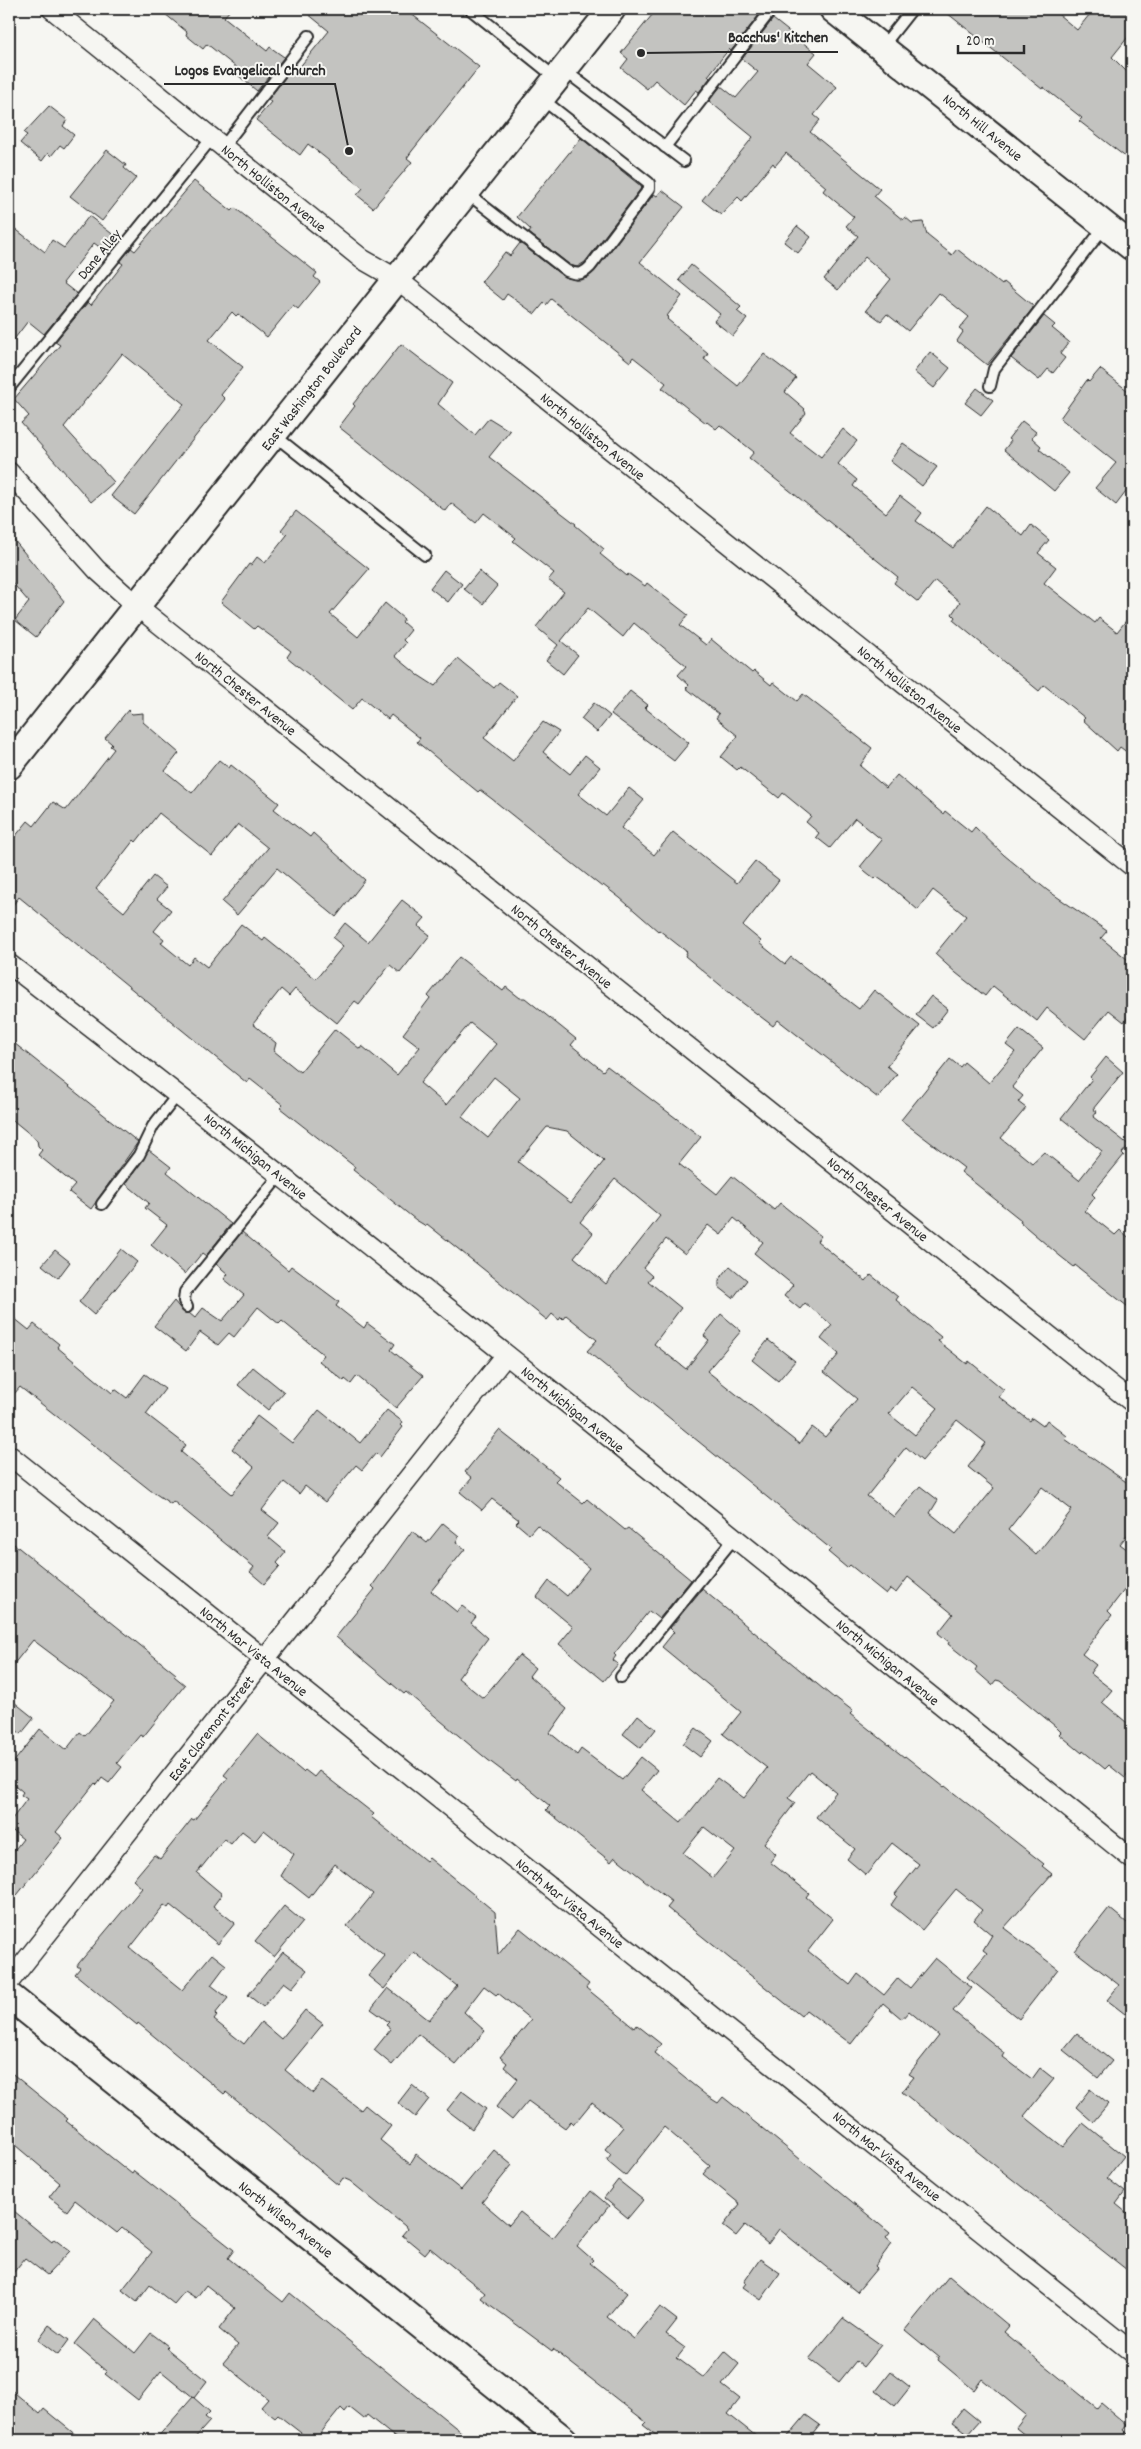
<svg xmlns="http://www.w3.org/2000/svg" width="1141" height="2449" viewBox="0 0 1141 2449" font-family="Dekko,sans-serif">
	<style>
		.building { fill: #c3c3c0; stroke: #2b2b2b; fill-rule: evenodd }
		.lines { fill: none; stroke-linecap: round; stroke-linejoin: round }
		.lane-casing { stroke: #2b2b2b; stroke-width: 14 }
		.street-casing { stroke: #2b2b2b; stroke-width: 22 }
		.secondary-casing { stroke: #2b2b2b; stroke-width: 30 }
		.lane { stroke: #f6f6f2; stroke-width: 10 }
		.street { stroke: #f6f6f2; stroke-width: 19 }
		.secondary { stroke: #f6f6f2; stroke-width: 26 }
		.labels { text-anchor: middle; stroke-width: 4; stroke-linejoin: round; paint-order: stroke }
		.street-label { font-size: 15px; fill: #2b2b2b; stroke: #f6f6f2 }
		.leader { fill: none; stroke: #2b2b2b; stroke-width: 2 }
		.callout-dot { fill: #2b2b2b; stroke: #f6f6f2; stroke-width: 2 }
		.callout-label { font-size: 16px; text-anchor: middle; font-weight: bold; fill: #2b2b2b; stroke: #f6f6f2; stroke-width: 4; stroke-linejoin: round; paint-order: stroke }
	</style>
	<rect width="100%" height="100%" fill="#f6f6f2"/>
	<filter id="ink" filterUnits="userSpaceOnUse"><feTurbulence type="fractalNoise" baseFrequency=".02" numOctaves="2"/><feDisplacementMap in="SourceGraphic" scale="10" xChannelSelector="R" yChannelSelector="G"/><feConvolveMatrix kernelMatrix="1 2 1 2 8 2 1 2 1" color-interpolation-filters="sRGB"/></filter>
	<g filter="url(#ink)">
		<g class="building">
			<polygon points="159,9 231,9 224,17 267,51 270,47 284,57 257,91 234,72 237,68 207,44 203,49 186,35 187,32"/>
			<polygon points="302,9 405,9 479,67 412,151 407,158 412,162 373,208 357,195 363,188 308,144 300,155 256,120 271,102 268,100 294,66 298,69 329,31"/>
			<polygon points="657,9 760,9 762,11 731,51 729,49 708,76 710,78 699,92 696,90 684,105 655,80 647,89 621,68 628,59 621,53"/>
			<polygon points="942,9 1052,9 1077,30 1094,9 1132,9 1132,32 1112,57 1132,77 1132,162 1079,121 1082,118 1043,87 1042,89"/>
			<polygon points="773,19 816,53 808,63 837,87 814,115 820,120 810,132 880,189 874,196 903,220 905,217 912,223 923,222 927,235 952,255 957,249 1002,285 1004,282 1032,305 1033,308 987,365 957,341 963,332 959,329 969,317 939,293 908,331 887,314 881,321 866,310 891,279 865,257 838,290 824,279 858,236 846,226 854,217 823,191 826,187 786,153 775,166 773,163 742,201 738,197 721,215 702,200 753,137 709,101 721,86 736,98 758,72 742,59"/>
			<polygon points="49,106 67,120 63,126 74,135 64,148 60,145 51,156 48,153 42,161 20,143 27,135 24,133"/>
			<polygon points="581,138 642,187 585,262 577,267 570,265 529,233 531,230 517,217"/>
			<polygon points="107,150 126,165 124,168 136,178 102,221 70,196"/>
			<polygon points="194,181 232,211 235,208 292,253 317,273 314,277 320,282 298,309 293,305 267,337 238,314 236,316 232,312 209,340 243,367 221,395 225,399 134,514 111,496 184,404 122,354 64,427 114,482 91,502 21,423 29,416 14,399 60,345 55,342 88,302 91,305 123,264 120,262 131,248 135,251"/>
			<polygon points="662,190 684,207 640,262 682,296 667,316 669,317 667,319 708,353 704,359 738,386 764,354 796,378 785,392 805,409 804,410 806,413 790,433 821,457 843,429 857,441 838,464 857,480 853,486 886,513 900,496 922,513 916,521 953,548 986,506 1023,536 1031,525 1049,540 1038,553 1056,567 1044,583 1095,623 1099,618 1117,632 1132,613 1132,756 1120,747 1117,751 1083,720 1085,718 1044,685 1039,691 953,620 955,617 952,614 960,602 935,581 918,602 894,583 898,577 749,458 754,452 720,425 716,429 707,422 706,423 662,388 666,383 633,357 630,362 551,299 546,305 544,303 535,314 507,294 503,300 481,282 505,252 510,256 520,243 564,277 577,280 587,278 595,271 654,194 657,196"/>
			<polygon points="89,216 120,240 109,254 94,243 63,283 77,294 44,334 28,321 9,346 9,224 45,252 52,240 64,248"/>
			<polygon points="797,226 811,237 798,253 784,242"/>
			<polygon points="691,265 741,307 737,311 747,319 733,336 714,321 720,314 679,280"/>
			<polygon points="1044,316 1055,325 1052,328 1069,342 1060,354 1065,358 1053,373 1048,369 1039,380 1011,358"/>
			<polygon points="401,344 452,383 438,404 475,435 489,418 510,431 489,457 576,524 575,525 604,549 600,554 627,576 628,574 645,586 647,583 688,615 680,625 706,645 711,639 752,673 754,671 771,685 773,682 797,701 803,694 872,748 860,766 886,788 897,775 943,814 945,811 971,832 975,827 1004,855 1047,890 1107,931 1101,938 1132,963 1132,1012 1124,1022 1109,1010 1085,1039 1047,1008 1037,1021 993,986 985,996 956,973 935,954 966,916 933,890 918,910 890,886 877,877 875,879 860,867 882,840 855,818 830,848 816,837 819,833 806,822 811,816 783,793 779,798 740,767 737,770 721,757 738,736 716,718 719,714 686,688 689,685 678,675 686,666 634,623 623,637 588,608 561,641 578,655 563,674 546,660 558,645 536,627 564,592 548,580 554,573 513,541 516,538 484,513 476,523 451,503 445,511 339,427 355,406 353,404"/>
			<polygon points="930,352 950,368 934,388 914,372"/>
			<polygon points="1100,369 1132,394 1132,484 1116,505 1095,488 1116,463 1060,418 1087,380 1089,382"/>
			<polygon points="977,388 993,400 981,415 965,403"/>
			<polygon points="1022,421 1036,432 1032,438 1041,446 1039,449 1069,473 1054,491 1004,450 1011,441 1008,439"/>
			<polygon points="903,443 937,467 922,486 890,461"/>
			<polygon points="296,511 369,569 330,614 358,637 385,603 404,619 402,622 411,630 403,640 406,643 395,656 418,675 435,686 458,659 494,688 499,682 517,696 484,738 513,761 543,722 559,732 543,752 570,774 585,755 600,767 578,794 606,816 629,788 644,800 621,828 654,855 673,832 737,883 755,861 779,880 743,926 761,941 759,943 785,964 791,957 859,1009 874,990 920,1026 887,1066 897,1074 878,1098 778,1020 773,1026 736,998 685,956 687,952 659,930 658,931 620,898 603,885 602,887 492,799 480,790 478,792 417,742 420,738 391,715 388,719 362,698 352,710 287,657 291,651 257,626 254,629 221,602 249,564 251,565 257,557 265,563 287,535 281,530"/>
			<polygon points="9,534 64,601 36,637 15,620 29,602 9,579"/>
			<polygon points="444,570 462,584 448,602 430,588"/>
			<polygon points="479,571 497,586 483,604 464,589"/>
			<polygon points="630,691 648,705 645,708 689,743 674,761 611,714"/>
			<polygon points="594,703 610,716 597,732 581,719"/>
			<path d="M128 710 132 714 143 713V722L179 753 165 771 192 793 219 760 229 768 231 765 279 803 274 809 310 837 313 833 365 880 336 917 277 868 237 915 222 902 268 848 238 824 212 856 159 813 136 842 134 840 96 889 124 912 153 876 167 887 157 899 171 910 154 931 164 939 161 943 188 965 194 957 207 967 241 924 263 941 265 938 316 979 343 946 333 938 345 923 368 942 402 900 425 918 418 926 430 935 400 973 390 965 359 1004 355 1001 337 1023 295 989 289 996 281 989 253 1024 276 1043 274 1051 300 1072 335 1029 360 1049 362 1046 397 1075 420 1047 403 1034 430 998 428 996 459 957 503 991 506 987 520 998H525L576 1039 571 1045 603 1071 607 1066 701 1137 679 1164 717 1194 732 1176 774 1210 780 1203 821 1236 817 1241 866 1281 871 1275 898 1297 896 1300 941 1337 938 1341 967 1364 969 1361 1004 1390 999 1397 1030 1421 1032 1418 1043 1426 1047 1420 1067 1436 1065 1439 1132 1486V1529L1120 1544 1132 1553V1580L1108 1611 1112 1615 1082 1654 1096 1665 1090 1673 1112 1690 1102 1702 1132 1727V1769L1125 1778 1109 1765 1105 1769 1083 1751 1082 1753 1059 1734 1061 1732 1055 1726 1000 1681 996 1680 992 1685 975 1670 977 1667 948 1644 949 1642 938 1633 953 1614 908 1577 896 1593 890 1589 886 1594 850 1565 847 1568 828 1552 831 1549 587 1351 597 1340 566 1315 563 1319 561 1317 559 1320 552 1314 547 1320 427 1224 426 1226 416 1220 376 1188 353 1170 355 1167 280 1108 283 1105 250 1079 247 1083 19 897 9 910V844L28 821 34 826 53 802 66 810 114 749 110 746 112 744 105 738ZM470 1023 496 1044 446 1105 420 1083ZM494 1077 520 1098 488 1138 462 1117ZM547 1127 567 1131 604 1161 571 1203 518 1162ZM615 1179 660 1216 606 1284 574 1257 593 1233 580 1222ZM734 1218 763 1242 754 1253 793 1285 784 1296 800 1309 805 1303 832 1325 821 1339 839 1354 824 1372 857 1399 825 1437 812 1427 799 1444 707 1371 741 1331 721 1314 704 1336 709 1340 686 1369 654 1344 681 1308 648 1281 652 1276 643 1268 666 1239 685 1254 708 1225 721 1235ZM912 1387 938 1408 915 1435 889 1414ZM957 1420 986 1443 968 1467 994 1488 956 1534 930 1513 938 1500 920 1486 894 1517 867 1496 906 1447 922 1461ZM1042 1487 1072 1510 1036 1555 1008 1530Z"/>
			<polygon points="931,996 948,1009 933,1028 916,1015"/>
			<polygon points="1019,1029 1043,1048 1012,1087 1023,1096 1018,1102 1026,1108 1001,1138 1032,1163 1044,1152 1079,1180 1102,1151 1061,1118 1092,1079 1090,1077 1106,1057 1123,1072 1093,1109 1097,1112 1093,1117 1129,1145 1122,1153 1124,1155 1092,1194 1095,1197 1085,1211 1115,1235 1120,1230 1132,1240 1132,1310 1075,1265 1074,1267 1060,1256 1020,1222 1021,1220 961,1172 964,1168 901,1120 950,1059 960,1067 964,1062 989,1083 1015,1052 1006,1045"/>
			<polygon points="9,1039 138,1142 91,1209 69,1192 75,1185 38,1155 42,1150 38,1146 37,1140 9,1117"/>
			<polygon points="149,1150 171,1167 167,1172 231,1224 206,1256 202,1253 185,1274 151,1245 167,1225 145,1208 149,1203 126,1184"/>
			<polygon points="242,1232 288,1270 291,1266 339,1302 336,1306 364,1328 367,1323 395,1344 391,1350 423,1376 396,1408 357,1376 351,1384 345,1379 344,1381 319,1361 324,1355 282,1321 279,1324 258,1307 234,1337 229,1333 218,1345 200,1332 186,1351 154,1326 174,1301 183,1312 189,1313 195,1318 203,1308 222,1321 244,1295 224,1279 228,1274 216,1264"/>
			<polygon points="121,1249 137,1262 94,1315 79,1302"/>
			<polygon points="55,1250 70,1262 58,1278 42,1265"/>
			<polygon points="730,1266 747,1280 733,1298 719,1287 719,1280"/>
			<polygon points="9,1314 29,1330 34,1324 59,1344 57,1347 112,1393 115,1389 127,1398 145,1374 165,1389 146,1414 186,1445 181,1452 232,1494 254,1467 232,1449 257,1416 292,1443 319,1410 360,1443 387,1410 403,1422 401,1425 403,1427 380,1457 376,1453 362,1470 356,1465 325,1502 305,1486 299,1494 284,1482 262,1510 279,1523 268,1537 286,1552 277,1563 280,1566 264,1584 250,1572 254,1567 173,1501 171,1504 150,1490 20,1387 9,1400"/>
			<polygon points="768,1340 795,1361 778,1381 752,1360"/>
			<polygon points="253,1367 284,1392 268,1410 238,1385"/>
			<polygon points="499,1430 559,1477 555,1481 583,1503 587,1499 625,1530 628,1528 691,1580 659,1619 649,1611 614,1654 616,1656 613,1660 618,1664 604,1681 559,1644 573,1627 537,1597 549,1581 567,1596 589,1568 537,1525 529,1534 516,1523 519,1520 492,1499 482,1510 460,1492 472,1478 465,1472"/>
			<path d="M443 1523 459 1536 456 1542 465 1549 431 1591 457 1612 462 1606 476 1617 471 1623 488 1638 458 1678 483 1698 519 1655 535 1668 529 1676 567 1709 550 1733 577 1755 581 1749 622 1780 641 1757 657 1770 641 1790 681 1823 717 1778 744 1798 767 1768 723 1734 741 1712 662 1647 674 1632 670 1628 702 1589 834 1698 835 1697 853 1711 850 1714 904 1757 905 1756 944 1787 945 1786 1044 1864 1042 1866 1052 1874 1004 1928 1058 1969 1019 2019 967 1977 987 1953 983 1950 992 1935 974 1920 982 1910 956 1889 922 1930 891 1905 897 1896 895 1894 919 1864 892 1843 866 1875 847 1859 855 1849 816 1817 836 1792 810 1771 788 1798 795 1803 764 1843 776 1854 770 1862 809 1893 806 1897 833 1919 808 1951 850 1985 858 1974 884 1995 898 1978 910 1988 935 1958 972 1988 953 2011 1005 2053 1003 2057 1032 2079 1040 2068 1054 2079 1024 2116 1063 2147 1083 2123 1124 2156 1107 2178 1125 2192 1116 2204 1132 2217V2274L902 2092 914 2077 909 2074 939 2036 909 2011 902 2019 883 2003 851 2044 806 2010 801 2016 667 1908 672 1902 615 1857 611 1862 546 1810 550 1806 517 1779 516 1781 488 1760 406 1692 404 1694 336 1637 375 1589 372 1586 412 1531 427 1543ZM704 1827 735 1851 713 1878 683 1853Z"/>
			<polygon points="9,1540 176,1674 174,1676 185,1685 143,1737 140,1735 117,1763 122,1767 109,1783 102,1778 97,1785 95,1783 56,1832 63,1838 9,1905 9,1857 23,1839 9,1828 9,1823 27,1799 21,1795 23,1792 9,1780 9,1768 40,1729 66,1750 80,1732 85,1736 114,1701 33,1640 9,1670"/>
			<polygon points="9,1698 34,1718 21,1734 9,1724"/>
			<polygon points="638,1715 656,1729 641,1748 623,1734"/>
			<polygon points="696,1728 713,1741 700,1757 683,1744"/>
			<polygon points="257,1734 303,1772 305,1770 314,1777 319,1771 374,1814 371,1817 426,1861 429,1858 495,1912 498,1955 520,1928 589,1984 586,1988 635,2028 637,2025 661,2044 654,2053 707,2096 718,2103 723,2097 767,2132 890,2233 886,2238 892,2243 875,2266 877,2268 857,2292 779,2229 768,2244 745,2225 736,2236 723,2226 740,2204 703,2174 710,2166 664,2127 625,2176 608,2162 607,2160 611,2154 605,2149 623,2127 592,2102 574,2124 571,2121 565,2128 528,2101 512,2120 496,2107 518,2079 504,2067 507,2063 500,2057 531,2020 498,1993 496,1995 484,1986 464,2012 485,2031 456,2065 418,2034 392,2065 374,2050 391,2029 386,2025 389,2022 371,2009 388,1988 429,2020 457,1986 414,1952 384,1989 368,1976 385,1956 347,1926 373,1894 335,1864 309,1898 281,1876 294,1854 264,1830 255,1841 242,1831 231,1844 224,1839 197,1873 222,1894 213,1906 235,1923 218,1944 170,1905 168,1908 164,1905 130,1948 182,1990 212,1954 226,1965 211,1985 228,1998 215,2014 217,2016 214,2020 244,2044 261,2022 281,2039 305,2010 323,2024 285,2070 313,2093 323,2081 361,2110 365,2105 391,2126 380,2140 410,2164 416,2154 461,2190 494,2150 512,2165 482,2202 509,2225 520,2212 553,2238 591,2191 609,2206 577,2246 593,2260 590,2263 627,2293 607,2317 634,2339 660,2307 677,2320 666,2334 685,2348 677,2358 704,2378 725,2352 739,2364 722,2385 740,2399 728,2414 761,2440 662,2440 643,2425 646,2422 553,2349 552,2351 481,2298 485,2293 430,2248 425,2254 402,2235 407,2229 405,2226 350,2181 343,2178 338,2185 226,2092 224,2094 138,2023 137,2025 75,1974 80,1968 77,1966 79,1963 142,1888 133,1880 154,1855 160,1859 192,1819 194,1820 228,1778 224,1775"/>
			<polygon points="284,1906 303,1922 274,1957 255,1941"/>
			<polygon points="1109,1908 1132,1927 1132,2005 1125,2014 1107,2000 1119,1985 1075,1951"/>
			<polygon points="283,1952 307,1970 292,1988 284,1982 263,2007 248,1995"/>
			<polygon points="1077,2033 1112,2061 1098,2078 1063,2050"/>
			<polygon points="9,2071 68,2119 66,2121 132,2174 134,2171 234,2250 228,2258 283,2302 290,2293 471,2440 398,2440 367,2415 364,2419 349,2407 345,2412 341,2408 315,2440 310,2440 278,2415 275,2418 261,2407 268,2399 223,2363 238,2345 219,2329 235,2308 206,2285 196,2298 185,2291 174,2304 150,2285 137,2302 122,2290 152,2252 122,2228 117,2233 75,2200 67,2211 49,2197 60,2183 9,2140"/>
			<polygon points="412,2085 429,2099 415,2117 398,2103"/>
			<polygon points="1090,2089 1108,2104 1093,2122 1076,2107"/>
			<polygon points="462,2091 486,2109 472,2129 447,2110"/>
			<polygon points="618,2180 643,2200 628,2218 604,2198"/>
			<polygon points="9,2207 52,2242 54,2239 70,2251 47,2275 25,2258 9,2278"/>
			<polygon points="760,2259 780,2273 761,2300 743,2287 746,2283 744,2282"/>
			<polygon points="949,2276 1009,2326 1004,2332 1044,2365 1097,2408 1101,2403 1127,2425 1123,2430 1132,2437 1132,2440 1031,2440 1016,2428 1026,2415 982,2379 974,2390 938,2360 939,2358 905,2330"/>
			<polygon points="843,2318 881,2345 863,2367 856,2361 839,2382 809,2359"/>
			<polygon points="94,2319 135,2353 151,2333 168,2346 166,2348 207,2381 194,2398 161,2371 138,2400 105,2374 107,2372 74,2344"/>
			<polygon points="49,2325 69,2340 58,2355 38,2340"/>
			<polygon points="891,2372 910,2387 895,2406 876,2391"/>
			<polygon points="9,2388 40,2414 44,2409 82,2440 9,2440"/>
			<polygon points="193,2397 210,2412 205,2417 210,2421 193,2440 155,2440"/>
			<polygon points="963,2408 979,2421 968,2434 952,2422"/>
			<polygon points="806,2415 820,2425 808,2440 785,2440"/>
		</g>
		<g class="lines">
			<defs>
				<g id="lane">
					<polyline points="470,9 556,78"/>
					<polyline points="882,47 912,9"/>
					<polyline points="564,70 684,161"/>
					<polyline points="223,147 309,36"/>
					<polyline points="665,147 772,9"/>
					<path d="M467 193 567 271C577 275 582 275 590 267L649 189V183L542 99"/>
					<polyline points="990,386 994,369 1105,226"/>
					<polyline points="9,388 212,138"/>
					<polyline points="274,435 425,555"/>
					<polyline points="102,1204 139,1155 153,1126 178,1094"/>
					<polyline points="187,1307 184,1301 185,1292 280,1175"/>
					<polyline points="621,1677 734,1538"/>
				</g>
				<g id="street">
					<polyline points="52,9 362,259 397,279 1132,866"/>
					<polyline points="9,472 97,570 137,606 1132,1402"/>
					<path d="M9 964C388 1256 760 1558 1132 1859"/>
					<polyline points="9,1455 1132,2352"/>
					<polyline points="9,1982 506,1355"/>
				</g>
				<g id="secondary">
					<polyline points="833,9 1132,247"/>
					<polyline points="9,766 612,9"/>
					<polyline points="9,1996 564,2440"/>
				</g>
			</defs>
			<use href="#lane" class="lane-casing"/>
			<use href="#street" class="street-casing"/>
			<use href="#secondary" class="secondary-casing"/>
			<use href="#lane" class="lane"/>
			<use href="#street" class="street"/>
			<use href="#secondary" class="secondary"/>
		</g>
	</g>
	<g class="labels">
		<g class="street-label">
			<text transform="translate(983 127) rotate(39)" y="5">North Hill Avenue</text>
			<text transform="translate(274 188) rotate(39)" y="5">North Holliston Avenue</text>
			<text transform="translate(99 254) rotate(-51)" y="5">Dane Alley</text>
			<text transform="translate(311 388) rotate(-52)" y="5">East Washington Boulevard</text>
			<text transform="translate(593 436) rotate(39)" y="5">North Holliston Avenue</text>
			<text transform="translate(910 689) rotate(39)" y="5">North Holliston Avenue</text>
			<text transform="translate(246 693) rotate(39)" y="5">North Chester Avenue</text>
			<text transform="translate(562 946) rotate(39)" y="5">North Chester Avenue</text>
			<text transform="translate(256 1156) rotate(39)" y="5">North Michigan Avenue</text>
			<text transform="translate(878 1199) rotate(39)" y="5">North Chester Avenue</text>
			<text transform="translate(573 1409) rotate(39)" y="5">North Michigan Avenue</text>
			<text transform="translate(254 1651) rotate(39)" y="5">North Mar Vista Avenue</text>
			<text transform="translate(888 1662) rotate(39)" y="5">North Michigan Avenue</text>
			<text transform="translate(211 1728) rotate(-52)" y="5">East Claremont Street</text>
			<text transform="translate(570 1903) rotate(39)" y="5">North Mar Vista Avenue</text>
			<text transform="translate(887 2156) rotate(39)" y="5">North Mar Vista Avenue</text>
			<text transform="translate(286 2219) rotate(38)" y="5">North Wilson Avenue</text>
		</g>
	</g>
	<path class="leader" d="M641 53L718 52H838M349 151L335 84H164"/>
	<g class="callout-dot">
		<circle cx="641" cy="53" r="5"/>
		<circle cx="349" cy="151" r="5"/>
	</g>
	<g class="callout-label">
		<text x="778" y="42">Bacchus' Kitchen</text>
		<text x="250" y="75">Logos Evangelical Church</text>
	</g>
	<rect width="1141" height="2449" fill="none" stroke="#f6f6f2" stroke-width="30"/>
	<rect x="15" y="15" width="1111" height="2419" fill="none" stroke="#2b2b2b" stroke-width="2" filter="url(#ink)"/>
	<path d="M958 45v8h66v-8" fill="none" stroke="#2b2b2b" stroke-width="2.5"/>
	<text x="966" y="45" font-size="15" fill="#2b2b2b" stroke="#f6f6f2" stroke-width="4" paint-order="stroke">20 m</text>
</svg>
